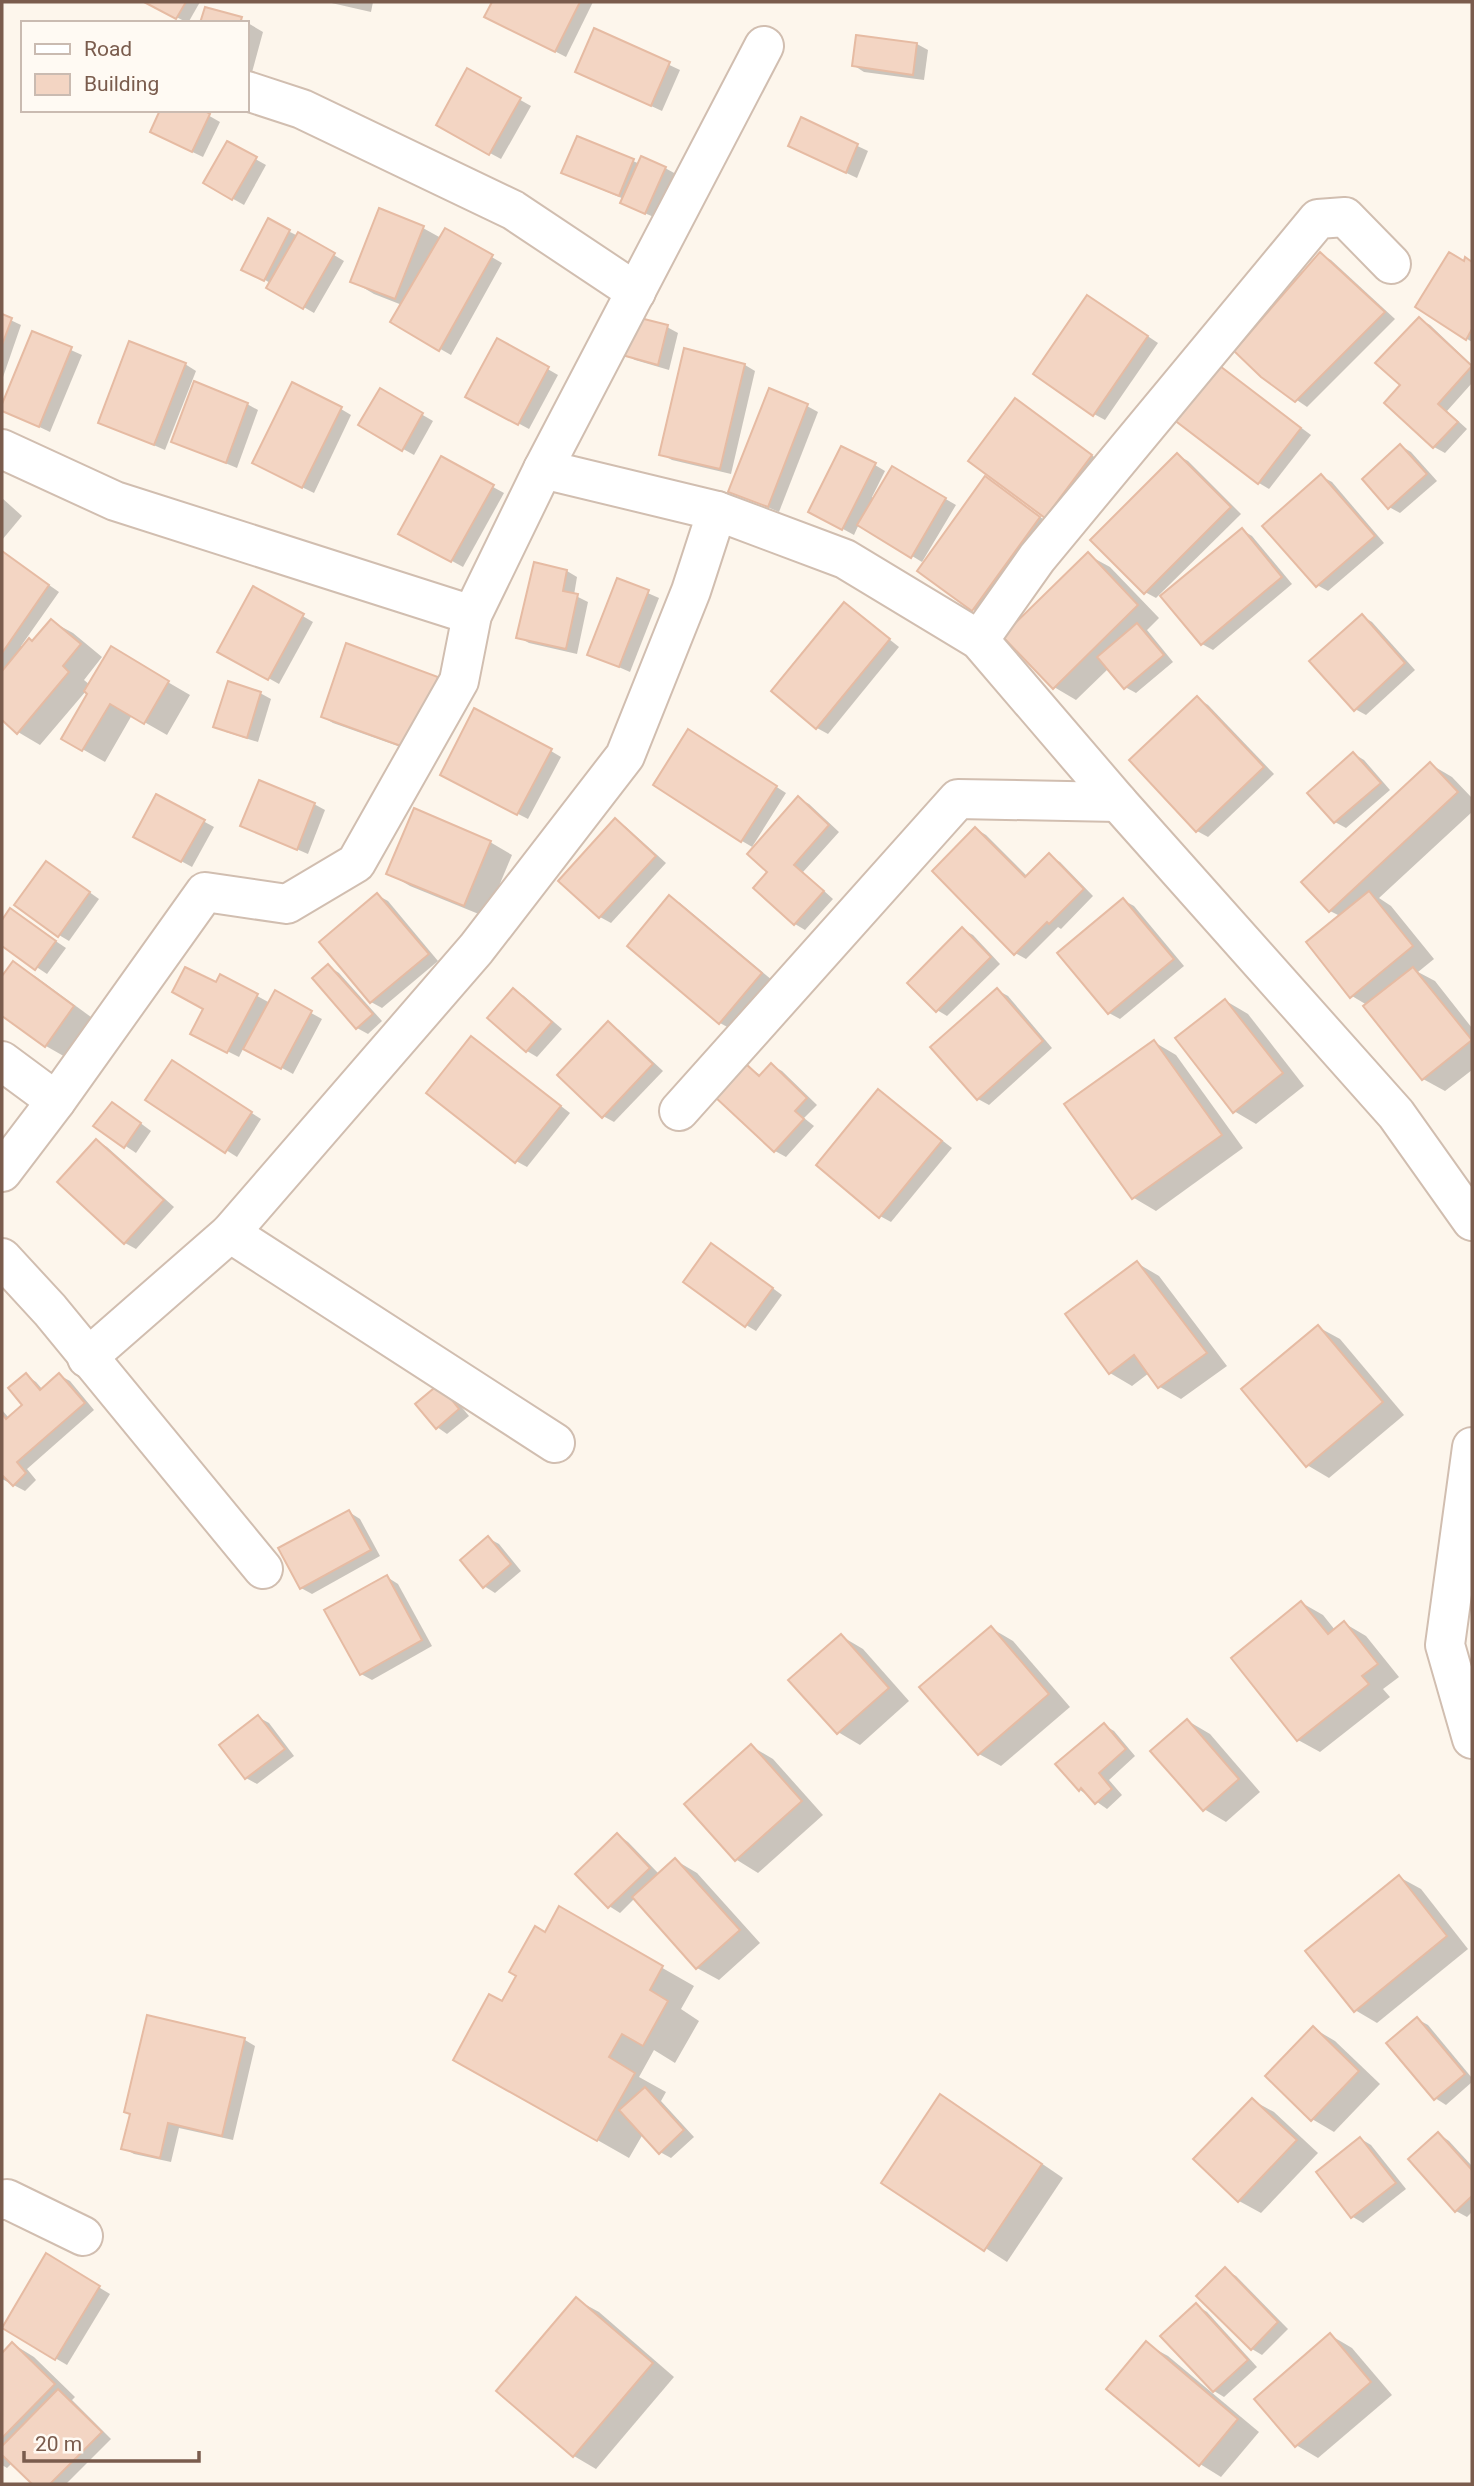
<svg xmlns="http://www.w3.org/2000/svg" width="1474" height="2486" viewBox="0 0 1474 2486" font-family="Roboto,sans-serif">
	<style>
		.shadow { fill: #0003 }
		.building { fill: #f3d5c3; stroke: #e6bba3; stroke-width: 2 }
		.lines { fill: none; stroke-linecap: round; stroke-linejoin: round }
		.minor-casing { stroke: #d1beb0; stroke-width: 42 }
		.minor { stroke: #fff; stroke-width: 38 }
	</style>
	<rect width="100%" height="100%" fill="#fdf6ec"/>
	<g class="shadow">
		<polygon points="147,2 200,2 188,23"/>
		<polygon points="327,2 373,2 371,12"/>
		<polygon points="494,2 593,2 566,57 487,16"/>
		<polygon points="241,19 263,32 251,76 247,74 247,23 202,23"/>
		<polygon points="595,30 680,70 662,111 588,77"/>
		<polygon points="858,37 917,44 928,50 924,80 864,72 853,65"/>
		<polygon points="467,70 531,106 501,159 438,125"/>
		<polygon points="199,110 220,122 203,157 163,138"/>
		<polygon points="801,119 868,151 857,178 790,146"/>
		<polygon points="578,138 640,164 665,168 676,174 656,218 633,208 624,199 574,178"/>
		<polygon points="227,143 266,165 244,205 205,183"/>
		<polygon points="268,221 298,236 299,234 344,261 314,313 269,287 270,283 257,275"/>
		<polygon points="423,228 441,238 445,230 502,263 451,355 393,322 402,305 374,294 352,281"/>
		<polygon points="1320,254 1331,260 1395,319 1307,407 1262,376"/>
		<polygon points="1466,260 1472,264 1472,342 1417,307"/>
		<polygon points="1098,303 1158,343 1105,420 1094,414"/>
		<polygon points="2,316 21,325 2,380"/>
		<polygon points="1419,319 1430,325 1472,365 1472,383 1447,411 1467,429 1445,453 1434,447 1403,385"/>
		<polygon points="667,327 678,333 669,370 635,360 624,354"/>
		<polygon points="33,333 82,355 50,432 2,409"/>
		<polygon points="497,340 558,375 529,429 468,396"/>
		<polygon points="185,364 196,371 165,450 100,422"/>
		<polygon points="745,365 755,371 731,474 672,460 661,454"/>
		<polygon points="1217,365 1311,435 1269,489 1259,483"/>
		<polygon points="380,390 433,421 414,455 360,425"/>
		<polygon points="247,404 258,410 237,468 173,441"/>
		<polygon points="807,406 818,412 779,512 730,491"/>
		<polygon points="1026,406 1101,462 1057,522 1046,516"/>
		<polygon points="341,409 351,415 314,493 265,469"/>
		<polygon points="1401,446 1411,452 1437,481 1400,513 1389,507"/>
		<polygon points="1177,455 1188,461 1241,514 1156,598 1145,592"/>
		<polygon points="442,459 504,493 463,567 401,533"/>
		<polygon points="875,465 885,471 872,497 875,499 892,468 956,505 922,562 859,524 854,535 810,511"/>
		<polygon points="1321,476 1332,482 1384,543 1328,591 1317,585"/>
		<polygon points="996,485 1050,524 983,615 973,609"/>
		<polygon points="2,498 22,516 2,540"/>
		<polygon points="1242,530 1252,536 1292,584 1213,650 1202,644"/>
		<polygon points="2,552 59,592 21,646 23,648 33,642 51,621 73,633 102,657 84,680 90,685 111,649 190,695 167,735 132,715 105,762 63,738 90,693 86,691 40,745 18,732 2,718 2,674 4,671 2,670"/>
		<polygon points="1088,555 1110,567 1159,618 1147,630 1173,662 1136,693 1125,687 1109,668 1076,700 1054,687"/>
		<polygon points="567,571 577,577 574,595 588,602 577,654 529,643 518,637"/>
		<polygon points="618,580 659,598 630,672 589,654"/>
		<polygon points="254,588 313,622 279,684 220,651"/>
		<polygon points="845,604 899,647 828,734 817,728"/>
		<polygon points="1362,616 1372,622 1415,670 1366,715 1355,709"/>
		<polygon points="437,678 448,685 423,755 333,723 323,717"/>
		<polygon points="260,693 271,699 258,742 226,732 216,726"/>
		<polygon points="1197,698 1208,705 1274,774 1208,837 1197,831"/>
		<polygon points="699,737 786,793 752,847 754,848 742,841"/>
		<polygon points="551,751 561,757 528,819 452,780"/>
		<polygon points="1354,754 1364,760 1390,790 1346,828 1335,822 1310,793"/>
		<polygon points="1430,764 1452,777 1472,798 1472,812 1379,898 1391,906 1434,959 1418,972 1435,981 1472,1028 1472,1070 1445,1091 1423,1079 1367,1005 1352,996 1340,916 1330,911"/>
		<polygon points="157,796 214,827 192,867 135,836"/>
		<polygon points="798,798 809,804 839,832 803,872 833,899 805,930 795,924 769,872"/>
		<polygon points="314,804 325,810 308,854 243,826"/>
		<polygon points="615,821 626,827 666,863 611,923 600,917 561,881"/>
		<polygon points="976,829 986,835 1028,877 1049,856 1060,862 1093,896 1061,929 1058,927 1026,959 1015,953"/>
		<polygon points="490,842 512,855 486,917 410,886 388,873"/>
		<polygon points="57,869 99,899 69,941 59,935"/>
		<polygon points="377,895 388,901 438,961 382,1008 371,1002 321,942"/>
		<polygon points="669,897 680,903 772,980 731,1029 720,1023 629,945"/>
		<polygon points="1123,900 1134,906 1184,966 1120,1019 1109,1013 1059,953"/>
		<polygon points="11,911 66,948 47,974 2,944 2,923"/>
		<polygon points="962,929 973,935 1000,964 947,1016 937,1010"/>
		<polygon points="13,963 35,976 95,1020 67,1058 46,1046 2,1014 2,979"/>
		<polygon points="328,966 339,973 382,1021 368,1034 357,1028"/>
		<polygon points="221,976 270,1003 275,993 322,1019 293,1074 244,1047 239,1057 203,1039 205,1009"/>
		<polygon points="514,990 524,996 562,1029 537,1057 527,1051"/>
		<polygon points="997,990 1008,996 1052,1048 989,1105 978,1099 932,1047"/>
		<polygon points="1226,1001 1248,1014 1304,1086 1256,1124 1234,1111"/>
		<polygon points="609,1024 619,1030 663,1071 614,1122 603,1116"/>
		<polygon points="1154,1042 1176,1055 1243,1148 1156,1211 1134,1198 1066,1105"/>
		<polygon points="482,1045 570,1113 527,1167 516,1161"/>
		<polygon points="771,1065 782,1071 817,1105 804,1118 814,1126 786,1157 775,1151 746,1066 762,1076"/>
		<polygon points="183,1069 261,1119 237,1157 147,1100"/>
		<polygon points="879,1091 952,1148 891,1222 880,1216"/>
		<polygon points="123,1110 151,1131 136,1153 96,1126"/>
		<polygon points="97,1141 107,1147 174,1207 136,1249 125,1243"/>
		<polygon points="722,1251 782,1295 756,1331 746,1325"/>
		<polygon points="1137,1263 1159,1276 1227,1366 1181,1399 1160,1387 1149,1373 1132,1386 1110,1373"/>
		<polygon points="1318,1327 1340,1339 1404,1415 1329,1478 1307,1465"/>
		<polygon points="26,1375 36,1382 43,1390 59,1375 70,1381 94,1410 27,1469 36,1480 25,1491 2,1479 2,1410 9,1418 25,1405"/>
		<polygon points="450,1393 469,1416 447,1434 437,1427"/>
		<polygon points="349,1512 360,1519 380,1556 312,1594 301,1588"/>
		<polygon points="488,1538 499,1544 521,1571 495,1593 484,1586"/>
		<polygon points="387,1577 398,1584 432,1646 372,1680 361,1674"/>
		<polygon points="1302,1603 1323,1615 1335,1630 1344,1623 1366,1636 1399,1677 1383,1689 1390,1697 1320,1752 1298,1740"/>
		<polygon points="991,1628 1013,1641 1070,1707 1001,1766 979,1754"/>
		<polygon points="841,1636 863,1649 909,1701 860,1745 838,1732"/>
		<polygon points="258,1717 269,1723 294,1756 257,1784 246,1778"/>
		<polygon points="1188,1721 1210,1734 1260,1792 1226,1822 1204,1809"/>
		<polygon points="1104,1725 1114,1731 1135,1756 1109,1780 1122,1795 1107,1809 1080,1790 1058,1765"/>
		<polygon points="751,1746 773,1759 823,1815 758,1873 737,1860 686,1804"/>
		<polygon points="618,1835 628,1842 659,1874 675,1860 697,1873 760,1943 719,1980 697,1968 635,1898 620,1913 609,1906"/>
		<polygon points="1399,1877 1421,1889 1468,1949 1377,2023 1355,2010"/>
		<polygon points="559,1909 694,1986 681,2009 699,2021 675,2063 654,2050 639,2077 666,2092 661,2101 694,2137 671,2158 660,2152 643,2134 629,2158 455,2059 502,2003"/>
		<polygon points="149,2017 245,2040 255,2046 233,2140 179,2128 171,2162 134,2154 123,2148"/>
		<polygon points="1417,2019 1428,2025 1472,2078 1472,2082 1446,2105 1435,2098"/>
		<polygon points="1313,2028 1335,2041 1380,2084 1334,2132 1312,2119"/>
		<polygon points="1252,2100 1274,2112 1318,2153 1261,2213 1239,2201"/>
		<polygon points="962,2109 1063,2178 1007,2262 884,2182"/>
		<polygon points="1439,2134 1449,2141 1472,2166 1472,2212 1467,2217 1456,2211"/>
		<polygon points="1361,2139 1371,2145 1406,2189 1363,2223 1353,2217"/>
		<polygon points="47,2256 110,2294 67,2365 4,2328"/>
		<polygon points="1225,2270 1236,2276 1288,2329 1262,2355 1252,2349"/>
		<polygon points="577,2300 599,2312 674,2377 596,2469 574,2456 499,2391"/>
		<polygon points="1196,2305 1207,2312 1257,2367 1224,2397 1214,2391"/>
		<polygon points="1330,2335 1352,2348 1392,2395 1318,2458 1296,2445"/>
		<polygon points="13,2344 34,2357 75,2397 72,2400 111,2439 66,2484 34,2484 12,2463 7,2468 2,2465 2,2355"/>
		<polygon points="1146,2344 1168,2356 1259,2432 1221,2477 1200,2464"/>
	</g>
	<g class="building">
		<polygon points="144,2 186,2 176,19"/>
		<polygon points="492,2 580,2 555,52 484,17"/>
		<polygon points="205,7 242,17 240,23 200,23"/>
		<polygon points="594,28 670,62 651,106 575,72"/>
		<polygon points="856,35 917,43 913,75 852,66"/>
		<polygon points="467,68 521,98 489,155 436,125"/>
		<polygon points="160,110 203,110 210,114 192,152 150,132"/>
		<polygon points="801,117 858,144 846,173 788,146"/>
		<polygon points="577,136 634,159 619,196 561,173"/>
		<polygon points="227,141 257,157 232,200 203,183"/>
		<polygon points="641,156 666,167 645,214 620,203"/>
		<polygon points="379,208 424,226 395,299 350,282"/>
		<polygon points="268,218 290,230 264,281 241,270"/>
		<polygon points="445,228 493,255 439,351 390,322"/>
		<polygon points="298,232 335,253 303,309 266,288"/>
		<polygon points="1320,252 1385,312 1295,402 1261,377 1234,351"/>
		<polygon points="1449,252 1464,261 1465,257 1472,262 1472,329 1466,340 1415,307"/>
		<polygon points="1087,295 1148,336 1093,416 1033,374"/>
		<polygon points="2,314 12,318 2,345"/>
		<polygon points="632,316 668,325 658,365 622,355"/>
		<polygon points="1419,317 1472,366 1438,404 1458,422 1433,448 1384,403 1400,385 1375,363"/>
		<polygon points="32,331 72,347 39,427 2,411 2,404"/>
		<polygon points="497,338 549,367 518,425 465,397"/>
		<polygon points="129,341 186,363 154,445 98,423"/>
		<polygon points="684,348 745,364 720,469 659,455"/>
		<polygon points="1216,363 1301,428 1258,484 1173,419"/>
		<polygon points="194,381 248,403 226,463 171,442"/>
		<polygon points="292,382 342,407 302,488 252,463"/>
		<polygon points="380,388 423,413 402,451 358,425"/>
		<polygon points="769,388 808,404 768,507 728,492"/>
		<polygon points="1015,398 1092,455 1045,518 968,461"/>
		<polygon points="1400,444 1427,474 1388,509 1362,479"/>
		<polygon points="841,446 876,463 842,530 808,512"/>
		<polygon points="1177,453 1231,507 1144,594 1090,540"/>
		<polygon points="441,456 494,485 451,562 398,534"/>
		<polygon points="892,466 946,498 911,558 857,525"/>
		<polygon points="1321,474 1375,536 1316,587 1262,526"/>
		<polygon points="985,476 1040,517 972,611 917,571"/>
		<polygon points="1242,528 1282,577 1201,645 1160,596"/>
		<polygon points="2,551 49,585 2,653"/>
		<polygon points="1088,552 1138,605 1053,689 1002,636"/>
		<polygon points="534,562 567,570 563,591 578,594 566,649 516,638"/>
		<polygon points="617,578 649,590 619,667 587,655"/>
		<polygon points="253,586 304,614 268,680 217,652"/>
		<polygon points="844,602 890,639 816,729 771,691"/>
		<polygon points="1362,614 1405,663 1354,711 1309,661"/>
		<polygon points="51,619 81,644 63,666 69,672 17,734 2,720 2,671 29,638 32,641"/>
		<polygon points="1137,623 1164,655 1124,689 1097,657"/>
		<polygon points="346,643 438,677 412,750 321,717"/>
		<polygon points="111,646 169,681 144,724 110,704 82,751 61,739 87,694 84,691"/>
		<polygon points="228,681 261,692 247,738 213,727"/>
		<polygon points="1197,696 1264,767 1196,832 1129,760"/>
		<polygon points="474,708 552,749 517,815 440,775"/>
		<polygon points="688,729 777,786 741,842 653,785"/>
		<polygon points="1353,752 1381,783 1334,823 1307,793"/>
		<polygon points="1430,762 1458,792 1329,912 1301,882"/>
		<polygon points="259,780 315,803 297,850 240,826"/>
		<polygon points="156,794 205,820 181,862 133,837"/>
		<polygon points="798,796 829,825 794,865 824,891 794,925 753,888 767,872 747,854"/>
		<polygon points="414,808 491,841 464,906 386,874"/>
		<polygon points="615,818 656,856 599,918 558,881"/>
		<polygon points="975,827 1025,877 1049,853 1084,889 1049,924 1047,922 1014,955 932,871"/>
		<polygon points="46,861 90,892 58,937 14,905"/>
		<polygon points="1369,891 1413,946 1350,998 1306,942"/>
		<polygon points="377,893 429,954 370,1003 319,942"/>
		<polygon points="669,895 762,973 719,1024 627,946"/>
		<polygon points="1123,898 1174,959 1108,1014 1057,953"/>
		<polygon points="10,908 56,941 35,970 2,946 2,920"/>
		<polygon points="962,927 991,957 936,1012 907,983"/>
		<polygon points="13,961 74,1006 45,1047 2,1016 2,976"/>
		<polygon points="328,964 373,1014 356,1029 312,978"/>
		<polygon points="185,967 216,982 220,974 258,994 227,1053 190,1034 203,1009 172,992"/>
		<polygon points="1413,967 1472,1040 1422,1080 1363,1006"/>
		<polygon points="513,988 552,1022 526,1052 487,1018"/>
		<polygon points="997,988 1043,1041 977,1100 930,1047"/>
		<polygon points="275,990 312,1011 281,1069 243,1049"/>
		<polygon points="1225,999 1283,1073 1233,1113 1175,1038"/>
		<polygon points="608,1021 653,1064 602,1118 557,1075"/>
		<polygon points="471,1036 561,1106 515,1163 426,1093"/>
		<polygon points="1154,1040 1222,1135 1132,1199 1064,1104"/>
		<polygon points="172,1060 252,1112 225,1153 145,1100"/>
		<polygon points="771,1063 807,1098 795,1111 804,1119 774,1152 715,1097 746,1064 759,1076"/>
		<polygon points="878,1089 942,1141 879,1218 816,1165"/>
		<polygon points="112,1102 141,1123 124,1148 93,1126"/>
		<polygon points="96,1139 164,1200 124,1244 57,1182"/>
		<polygon points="711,1243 773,1288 745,1327 683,1282"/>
		<polygon points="1137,1261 1207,1353 1158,1388 1134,1355 1109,1374 1065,1314"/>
		<polygon points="1318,1325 1383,1402 1306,1467 1241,1389"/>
		<polygon points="26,1373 40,1390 59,1373 85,1403 17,1462 26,1473 13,1486 2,1475 2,1414 6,1419 22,1405 8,1388"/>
		<polygon points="439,1384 459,1409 436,1429 415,1404"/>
		<polygon points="349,1510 371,1550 300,1589 278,1548"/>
		<polygon points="488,1536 511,1564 483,1588 460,1560"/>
		<polygon points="387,1575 422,1640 360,1675 324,1610"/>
		<polygon points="1301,1601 1328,1634 1344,1621 1378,1664 1362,1676 1369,1684 1297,1741 1231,1658"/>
		<polygon points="991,1626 1049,1694 978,1755 919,1687"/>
		<polygon points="841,1634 889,1688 837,1734 788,1680"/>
		<polygon points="258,1715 285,1749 245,1779 219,1745"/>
		<polygon points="1187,1719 1239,1779 1203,1811 1150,1751"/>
		<polygon points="1104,1723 1126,1749 1099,1773 1112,1789 1095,1804 1081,1788 1079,1791 1055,1764"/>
		<polygon points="751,1744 802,1801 735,1861 684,1804"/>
		<polygon points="617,1833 650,1868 608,1908 575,1874"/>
		<polygon points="675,1858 740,1930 696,1969 632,1897"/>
		<polygon points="1399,1875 1447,1936 1354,2012 1305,1951"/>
		<polygon points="559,1906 663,1966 650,1990 668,2001 643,2046 622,2034 609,2057 635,2073 597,2141 453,2060 489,1994 502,2001 516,1976 509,1972 535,1926 545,1932"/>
		<polygon points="147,2015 245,2038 222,2136 168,2123 160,2158 121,2149 130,2114 124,2112"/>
		<polygon points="1417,2017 1465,2074 1434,2100 1386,2043"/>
		<polygon points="1313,2026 1359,2071 1311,2121 1265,2076"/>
		<polygon points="645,2087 684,2130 659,2154 619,2110"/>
		<polygon points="940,2094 1042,2164 984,2251 881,2183"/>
		<polygon points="1252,2098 1297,2140 1238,2202 1193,2159"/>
		<polygon points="1438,2132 1472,2170 1472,2196 1455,2212 1408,2159"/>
		<polygon points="1360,2137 1396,2183 1351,2218 1316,2172"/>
		<polygon points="46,2253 100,2286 55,2360 2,2328"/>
		<polygon points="1225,2267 1278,2322 1251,2350 1196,2296"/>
		<polygon points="576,2297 653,2363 573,2457 496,2391"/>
		<polygon points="1196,2303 1248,2360 1213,2392 1160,2336"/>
		<polygon points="1330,2333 1371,2382 1295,2447 1254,2399"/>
		<polygon points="1146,2341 1238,2419 1199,2466 1106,2389"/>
		<polygon points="12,2342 55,2384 2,2438 2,2353"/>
		<polygon points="58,2389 102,2432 50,2484 32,2484 2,2455 2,2446"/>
	</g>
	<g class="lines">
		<defs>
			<g id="minor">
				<polyline points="247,91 302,109 513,210 636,292"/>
				<polyline points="2,449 115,501 472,615"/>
				<polyline points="543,469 717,511 845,559 979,640 1118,802 1396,1114 1472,1221"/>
				<polyline points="979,640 1037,558 1318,219 1345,217 1391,264"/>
				<polyline points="2,1061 56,1101"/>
				<polyline points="679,1111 958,799 1118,802"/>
				<polyline points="2,1172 56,1101 205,892 287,904 356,863 459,681 472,615 543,469 764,46"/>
				<polyline points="230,1233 555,1443"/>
				<polyline points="2,1258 50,1310 263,1569"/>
				<polyline points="87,1358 230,1233 476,949 625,756 691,591 717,511"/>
				<polyline points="1472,1447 1445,1645 1472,1739"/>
				<polyline points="2,2200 7,2199 83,2236"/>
			</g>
		</defs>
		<use href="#minor" class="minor-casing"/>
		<use href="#minor" class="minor"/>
	</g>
	<rect width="1474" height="2486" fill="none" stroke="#7a5c4d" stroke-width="7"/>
	<rect x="21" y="21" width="228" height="91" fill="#fffaf3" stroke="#cabbb1" stroke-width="2"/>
	<rect x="35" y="44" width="35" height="10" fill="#ffffff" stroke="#cabbb1" stroke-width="2"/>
	<text x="84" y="56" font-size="21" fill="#7a5c4d">Road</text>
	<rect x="35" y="74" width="35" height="21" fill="#f3d5c3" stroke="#cabbb1" stroke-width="2"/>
	<text x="84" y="91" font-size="21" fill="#7a5c4d">Building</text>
	<path d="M24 2451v10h175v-10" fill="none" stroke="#7a5c4d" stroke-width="3.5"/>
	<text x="35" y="2451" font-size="21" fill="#7a5c4d" stroke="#fffaf3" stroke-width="5" paint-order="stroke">20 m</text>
</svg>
